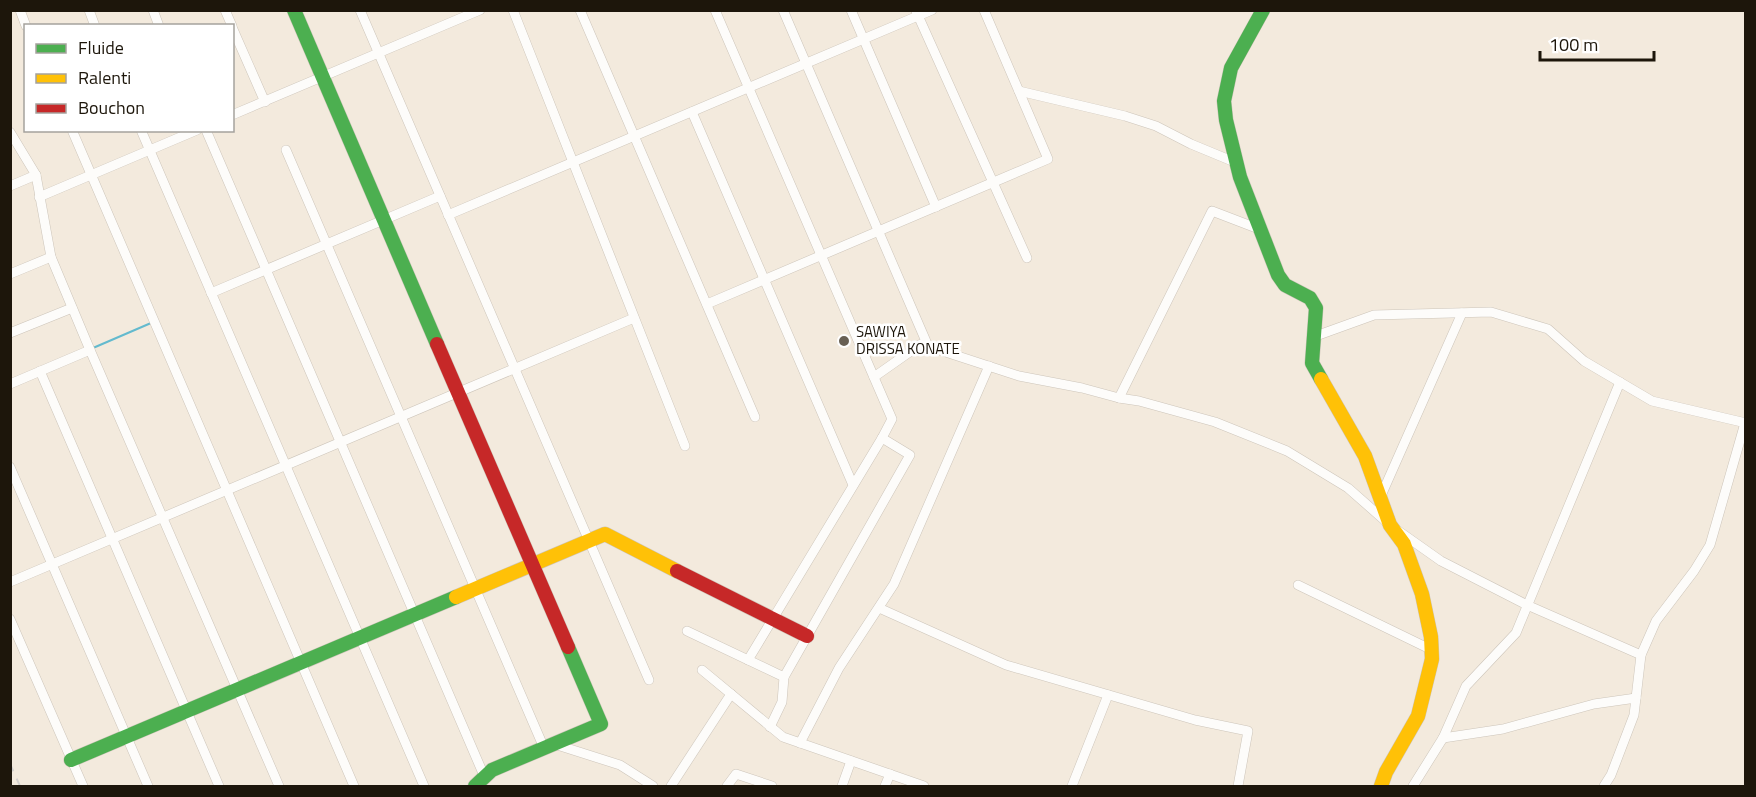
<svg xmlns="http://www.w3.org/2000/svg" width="1756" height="797" viewBox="0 0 1756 797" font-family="'Titillium Web',sans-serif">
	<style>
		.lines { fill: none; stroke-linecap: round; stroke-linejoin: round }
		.stream { stroke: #63bace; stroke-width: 2 }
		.street-casing { stroke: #cdc5ba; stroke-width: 10 }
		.fast-casing { stroke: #cdc5ba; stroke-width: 15 }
		.slow-casing { stroke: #cdc5ba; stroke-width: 15 }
		.jam-casing { stroke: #cdc5ba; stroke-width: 15 }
		.street { stroke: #fdfcfa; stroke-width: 9 }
		.fast { stroke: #4caf50; stroke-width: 14 }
		.slow { stroke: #ffc107; stroke-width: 14 }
		.jam { stroke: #c62828; stroke-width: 14 }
		.rail { stroke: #d4d1ce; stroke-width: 2; stroke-dasharray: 8 8; stroke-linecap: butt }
		.poi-dot { fill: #686054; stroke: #fff; stroke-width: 2 }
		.labels { text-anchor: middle; stroke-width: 5; stroke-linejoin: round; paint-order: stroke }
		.poi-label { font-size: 15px; fill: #1d160b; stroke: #fff; text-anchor: start }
	</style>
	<rect width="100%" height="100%" fill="#f3eadd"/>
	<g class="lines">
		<polyline class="stream" points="93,348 151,323"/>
		<defs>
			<g id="street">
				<polyline points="20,10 26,26"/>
				<polyline points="89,10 95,26"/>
				<polyline points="153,10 159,26"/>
				<polyline points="225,10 232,26"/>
				<polyline points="360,10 649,680"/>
				<polyline points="513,10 685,446"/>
				<polyline points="580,10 755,417"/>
				<polyline points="715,10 892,419 882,438 748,660"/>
				<polyline points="783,10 928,346"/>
				<polyline points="851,10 936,207"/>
				<polyline points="916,11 1027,258"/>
				<polyline points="232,27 265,102"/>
				<polyline points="1019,91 1125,116 1156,126 1191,144 1237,163"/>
				<polyline points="692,112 853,485"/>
				<polyline points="232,115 480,10"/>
				<polyline points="72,130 354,786"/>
				<polyline points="141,130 424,786"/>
				<polyline points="206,130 485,778"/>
				<polyline points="10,132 36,175 51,257 90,350 279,786"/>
				<polyline points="286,150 544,748"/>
				<polyline points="10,186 36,175"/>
				<polyline points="39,197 197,130"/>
				<polyline points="448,215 932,10"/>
				<polyline points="10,274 51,257"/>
				<polyline points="211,293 440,196"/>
				<polyline points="707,304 1048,159 984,10"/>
				<polyline points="10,333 72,308"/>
				<polyline points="1313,337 1374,315 1491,312 1548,329 1584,361 1652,401 1746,423"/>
				<polyline points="40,371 219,786"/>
				<polyline points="874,377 921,344 1019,376 1082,388 1119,398 1139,401 1215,422 1287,451 1348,488 1390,525 1441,561 1527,605 1641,655"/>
				<polyline points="10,384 90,350"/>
				<polyline points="1119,398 1212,211 1259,229"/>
				<polyline points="10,467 148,786"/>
				<polyline points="1380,498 1462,313"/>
				<polyline points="10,582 634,318"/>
				<polyline points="1298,585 1432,650"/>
				<polyline points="879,608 1006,665 1195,720 1248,731 1238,786"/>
				<polyline points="10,619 83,786"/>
				<polyline points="687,631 784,677"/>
				<polyline points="702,670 783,737 924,786"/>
				<polyline points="770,727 782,702 784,677 910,455 882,438"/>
				<polyline points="1443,738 1503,729 1594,704 1636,698"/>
				<polyline points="800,743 839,668 894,584 989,366"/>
				<polyline points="554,744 620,765 653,786"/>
				<polyline points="671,786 731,694"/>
				<polyline points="727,786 736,774 772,786"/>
				<polyline points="842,786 851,761"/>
				<polyline points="885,786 890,774"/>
				<polyline points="1072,786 1108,695"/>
				<polyline points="1413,786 1443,738 1466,686 1516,633 1620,382"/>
				<polyline points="1604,786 1611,775 1634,715 1641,655 1656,621 1694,571 1710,545 1745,423"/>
			</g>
			<g id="fast">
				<polyline points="294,10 437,344"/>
				<polyline points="1263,10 1231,68 1224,101 1226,120 1240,177 1278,275 1285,285 1310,298 1316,308 1312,363 1321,379"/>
				<polyline points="71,760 456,597"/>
				<polyline points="475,786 492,770 601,724 568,647"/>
			</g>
			<g id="slow">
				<polyline points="1321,379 1365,456 1390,525 1404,544 1422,594 1431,637 1432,659 1418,716 1386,772 1381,786"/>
				<polyline points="456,597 605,534 677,571"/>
			</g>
			<g id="jam">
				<polyline points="437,344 568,647"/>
				<polyline points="677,571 807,636"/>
			</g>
		</defs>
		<use href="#street" class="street-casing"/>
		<use href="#fast" class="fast-casing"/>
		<use href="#slow" class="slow-casing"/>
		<use href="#jam" class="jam-casing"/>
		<use href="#street" class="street"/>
		<use href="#fast" class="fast"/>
		<use href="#slow" class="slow"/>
		<use href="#jam" class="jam"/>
		<polyline class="rail" points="10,764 20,786"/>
	</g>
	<circle class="poi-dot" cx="844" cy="341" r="6"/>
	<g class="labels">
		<g class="poi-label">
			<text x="856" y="337">SAWIYA<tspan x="856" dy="17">DRISSA KONATE</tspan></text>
		</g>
	</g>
	<rect width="1756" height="797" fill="none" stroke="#1d160b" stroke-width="24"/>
	<rect x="24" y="24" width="210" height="108" fill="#ffffff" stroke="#a5a29d" stroke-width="1.5"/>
	<rect x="36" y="44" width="30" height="9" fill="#4caf50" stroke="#a5a29d" stroke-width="1.5"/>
	<text x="78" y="54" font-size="18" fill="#1d160b">Fluide</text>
	<rect x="36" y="74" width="30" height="9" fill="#ffc107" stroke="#a5a29d" stroke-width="1.5"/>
	<text x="78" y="84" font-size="18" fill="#1d160b">Ralenti</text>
	<rect x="36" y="104" width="30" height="9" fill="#c62828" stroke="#a5a29d" stroke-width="1.5"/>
	<text x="78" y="114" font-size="18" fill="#1d160b">Bouchon</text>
	<path d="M1540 51v9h114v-9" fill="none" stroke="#1d160b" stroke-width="3"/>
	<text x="1549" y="51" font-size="18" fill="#1d160b" stroke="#ffffff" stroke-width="4.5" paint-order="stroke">100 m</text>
</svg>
